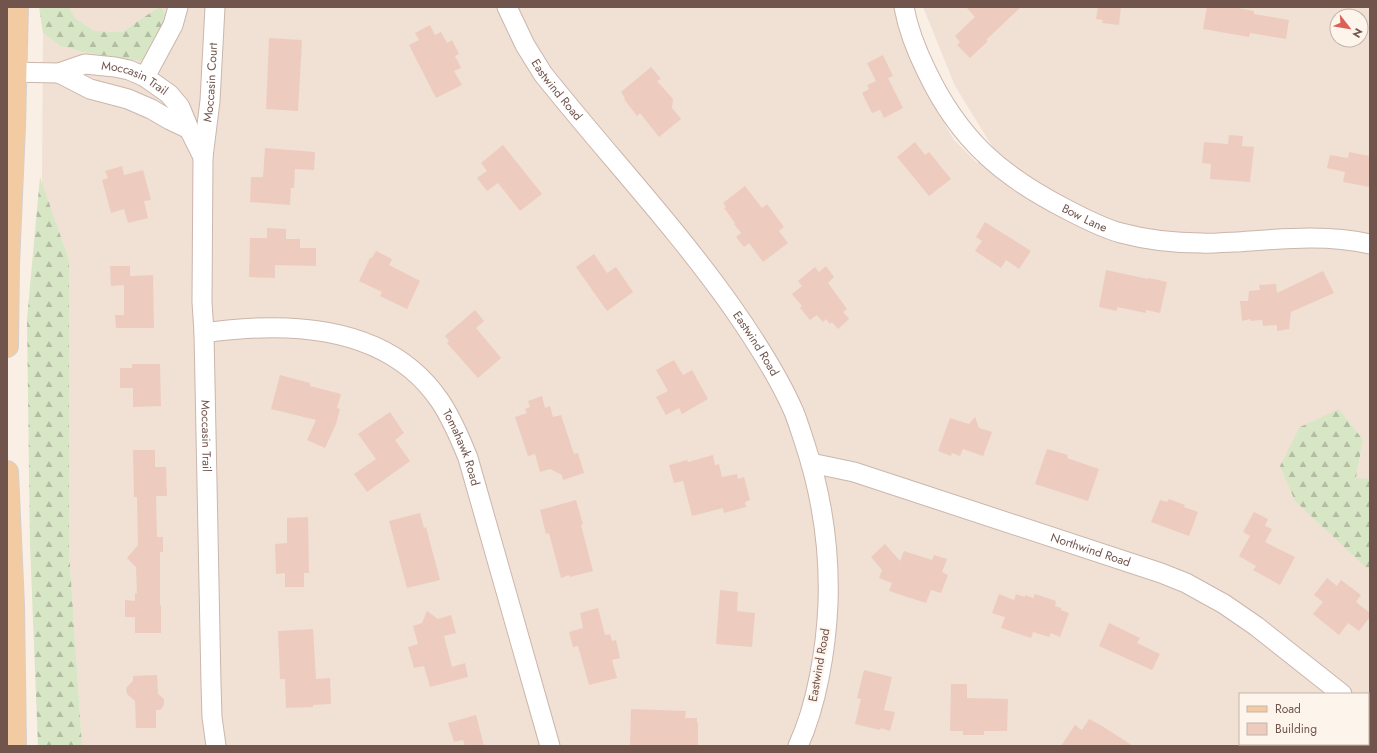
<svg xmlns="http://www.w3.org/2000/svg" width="1377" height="753" viewBox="0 0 1377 753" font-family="Jost,sans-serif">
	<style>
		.residential { fill: #f1e0d4; fill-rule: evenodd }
		.forest { fill: url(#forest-firs) }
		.building { fill: #edccbf }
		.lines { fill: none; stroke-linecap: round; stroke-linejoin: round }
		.minor-casing { stroke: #cbb6ac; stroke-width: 21 }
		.primary-casing { stroke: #d7cfcd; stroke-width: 24 }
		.minor { stroke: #fff; stroke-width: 19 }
		.primary { stroke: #f3cba3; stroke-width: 22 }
		.labels { text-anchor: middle; stroke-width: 4; stroke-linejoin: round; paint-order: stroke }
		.street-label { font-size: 12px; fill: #71554c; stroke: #fdf4eb }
	</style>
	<defs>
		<pattern id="forest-firs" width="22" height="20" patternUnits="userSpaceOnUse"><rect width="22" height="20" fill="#d7e6c5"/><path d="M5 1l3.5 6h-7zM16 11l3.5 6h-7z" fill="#b3bda2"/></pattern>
	</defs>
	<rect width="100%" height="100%" fill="#faefe5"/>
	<g class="residential">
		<polygon points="69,7 159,7 122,32 94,31 75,18"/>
		<path d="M161 7H895L918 77 954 140 977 163 992 146 955 86 923 7H1370V479H1356L1363 440 1339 409 1370 570V746H82L69 550V260L42 183 43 33 60 46 88 53 139 61 167 17ZM1337 16H1361V40H1337ZM1240 694H1368V744H1240Z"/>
	</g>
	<g class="forest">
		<polygon points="39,7 69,7 75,18 94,31 122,32 159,7 161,7 167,17 153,50 140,61 88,53 60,46 43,33"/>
		<polygon points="40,177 69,260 69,550 82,746 38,746 30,544 27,319"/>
		<polygon points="1339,409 1363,440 1356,478 1370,479 1370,571 1295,501 1280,466 1300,427"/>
	</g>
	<g class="building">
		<polygon points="966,7 1021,7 986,40 988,41 970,58 957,45 960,42 955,36 975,17"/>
		<polygon points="1098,7 1121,7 1119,25 1102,23 1103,20 1096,19"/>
		<polygon points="1207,7 1233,7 1254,11 1254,14 1289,20 1286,39 1250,33 1249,37 1203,29"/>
		<polygon points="430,25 435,35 441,32 447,43 452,40 459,54 455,56 461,68 454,71 462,85 436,98 409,45 419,40 415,33"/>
		<polygon points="269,38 302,40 298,111 266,109"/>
		<polygon points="883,55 893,76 888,78 903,108 884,118 880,110 872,113 862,93 869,89 867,85 876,81 867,63"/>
		<polygon points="651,67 661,79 657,81 673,99 672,108 681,119 659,137 640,113 637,116 624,99 625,98 621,92"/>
		<polygon points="1229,135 1243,136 1242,146 1254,147 1250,182 1210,179 1211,164 1202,163 1204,142 1228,144"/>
		<polygon points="915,142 925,155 929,152 951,179 929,196 897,157"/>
		<polygon points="503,145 542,194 520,211 498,183 487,191 477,178 487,171 481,163"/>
		<polygon points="265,148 315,152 314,170 295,169 294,188 291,188 290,205 250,202 251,177 263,177"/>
		<polygon points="1349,152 1370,156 1370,187 1343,182 1345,172 1327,168 1330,155 1348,158"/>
		<polygon points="122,166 124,175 143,170 151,200 144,201 148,218 128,223 124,209 111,213 102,180 108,178 105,171"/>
		<polygon points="745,186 762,208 767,204 784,227 779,231 788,243 763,262 749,243 744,247 736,237 741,233 734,224 735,223 724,208 726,207 723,203"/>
		<polygon points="985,222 1031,251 1019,269 1006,260 1001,268 975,251 982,241 976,237"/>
		<polygon points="267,228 286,229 286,239 300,239 300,248 316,248 316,266 275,265 275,278 249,277 250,238 267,238"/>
		<polygon points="376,251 392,259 389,265 420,281 407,309 380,296 382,292 359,281 370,258 372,258"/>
		<polygon points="594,254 607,273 616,267 633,292 607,311 576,267"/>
		<polygon points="110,266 130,266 130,276 153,275 154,328 116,328 115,315 124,315 124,285 111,286"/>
		<polygon points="826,266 834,277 828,283 847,309 843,312 849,319 838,329 832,322 830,324 826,319 823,322 817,315 810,320 800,308 802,306 792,294 802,286 798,281 815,267 819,272"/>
		<polygon points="1106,270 1148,279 1149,278 1167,282 1160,313 1146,310 1146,313 1117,307 1117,311 1099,307"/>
		<polygon points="1323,271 1334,293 1291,312 1289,329 1277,331 1277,325 1263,326 1262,320 1250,321 1250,319 1242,321 1240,301 1248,301 1249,291 1260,290 1259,285 1276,284 1277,293"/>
		<polygon points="475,310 484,321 476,328 501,358 478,378 447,343 449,341 445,336"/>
		<polygon points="674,360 683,375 692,370 708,399 682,414 679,408 666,415 656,397 668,391 656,370"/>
		<polygon points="132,364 160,364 161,406 133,407 133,388 120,388 120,368 132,368"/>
		<polygon points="280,375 310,383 310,386 341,394 337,408 340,409 336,424 325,448 307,440 316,420 271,409"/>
		<polygon points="542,396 545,408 550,406 553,417 561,415 574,454 578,453 584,473 563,480 562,475 550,469 540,472 535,454 528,456 515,417 527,413 525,409 530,407 528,401"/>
		<polygon points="390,412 404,433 395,440 410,461 367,492 354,474 376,459 358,434"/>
		<polygon points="975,417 979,428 992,432 983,456 963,449 960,456 952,453 951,456 938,451 950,418 969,424"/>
		<polygon points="1047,449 1068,455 1067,458 1099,469 1088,501 1035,484"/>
		<polygon points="133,450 155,450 155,467 166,467 167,496 156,496 157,537 163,537 163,552 160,552 160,605 161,605 161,633 135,633 135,617 125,617 125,600 135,601 135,593 137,593 136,567 127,558 138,545 137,497 134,497"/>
		<polygon points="713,455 715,465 719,464 722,477 737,474 738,479 744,477 750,500 745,502 746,507 724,513 723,508 692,516 683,481 674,483 669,465 687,460 688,462"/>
		<polygon points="1169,499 1185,505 1184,507 1198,512 1189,536 1151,522 1160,500 1167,502"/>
		<polygon points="576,500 583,524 581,525 593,571 570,577 569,575 561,578 549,533 546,534 540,510"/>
		<polygon points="1254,512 1268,519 1265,526 1272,529 1265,542 1295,557 1280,585 1253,570 1256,566 1239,556 1250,536 1243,532"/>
		<polygon points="420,513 424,528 426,527 440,580 407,588 389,521"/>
		<polygon points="308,517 309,573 304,573 304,587 285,587 285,573 276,574 275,544 287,543 287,518"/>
		<polygon points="885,544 900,561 904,551 932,560 934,555 947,559 942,572 948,575 941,593 931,590 926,603 889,591 892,583 879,578 882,570 871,557"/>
		<polygon points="1327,578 1337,586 1341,580 1361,595 1356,602 1370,613 1370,617 1359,631 1348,623 1339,635 1313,614 1323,602 1314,595"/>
		<polygon points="720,590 738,592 737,611 755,613 752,647 716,644"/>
		<polygon points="999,594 1014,600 1016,594 1025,597 1025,595 1033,598 1035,594 1056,601 1055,606 1061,608 1061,610 1069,613 1060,637 1051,633 1049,637 1033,632 1031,638 1001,628 1005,617 992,613"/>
		<polygon points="598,608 605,635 610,634 612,641 616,640 620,658 612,660 617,678 589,685 578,646 573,647 569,632 583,628 580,613"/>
		<polygon points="427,611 438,619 451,615 456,633 444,636 452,667 465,663 468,677 430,687 424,666 414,668 408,647 418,644 413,626 422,623"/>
		<polygon points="1109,623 1140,638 1137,643 1160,654 1152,670 1099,646"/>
		<polygon points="313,629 316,679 330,678 331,704 313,705 313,707 286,708 285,679 280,679 278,631"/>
		<polygon points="864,670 892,677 884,710 895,712 890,731 881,728 880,730 855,724 861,699 857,698"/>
		<polygon points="157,675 158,694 164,699 164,705 160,710 156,710 156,728 136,728 135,701 127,694 126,688 133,681 133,676"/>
		<polygon points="951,684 967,684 967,698 1008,699 1007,731 984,731 984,735 963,735 963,731 950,731"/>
		<polygon points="631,709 686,711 685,718 697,718 697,723 698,723 698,746 630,746"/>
		<polygon points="476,715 484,746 465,746 463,740 454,742 448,723"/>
		<polygon points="1089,719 1102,726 1133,746 1061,746 1075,725 1082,730"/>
	</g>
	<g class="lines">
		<defs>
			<g id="minor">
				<path id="s1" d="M507 7 525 45 543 74C605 152 674 225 732 307 755 340 778 375 794 412 798 422 801 432 804 441 822 495 830 547 828 604 826 649 817 705 798 746"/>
				<path id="s2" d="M904 7C908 29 917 52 927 72 959 139 1001 176 1066 209 1083 218 1102 228 1121 233 1147 240 1174 243 1202 243 1213 244 1224 242 1235 242 1280 239 1326 234 1370 244"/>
				<path id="s3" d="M7 72 59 73 85 64 115 67 129 70 145 77 169 94 180 107 189 129 203 157 202 302 204 333 211 684 212 717 216 746"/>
				<polyline points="59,73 90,89 128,99 151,109 170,120 189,129"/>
				<polyline points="145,77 173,25 178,7"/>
				<path id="s4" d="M203 157 210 101 215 7"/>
				<path id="s5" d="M204 333C287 321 388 324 440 401 452 419 460 438 468 458L550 746"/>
				<path id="s6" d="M811 463 854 472 1161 573 1186 583 1224 604 1256 626 1342 694"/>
				<polyline points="1368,716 1370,717"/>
			</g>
			<g id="primary">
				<polyline points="7,346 8,265 14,127 17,7"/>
				<polyline points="7,472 13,605 15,746"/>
			</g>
		</defs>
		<use href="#minor" class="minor-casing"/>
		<use href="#primary" class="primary-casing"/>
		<use href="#minor" class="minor"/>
		<use href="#primary" class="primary"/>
	</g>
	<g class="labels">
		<g class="street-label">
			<text dy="4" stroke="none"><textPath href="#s3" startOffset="132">Moccasin Trail</textPath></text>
			<text dy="4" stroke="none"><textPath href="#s4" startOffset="75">Moccasin Court</textPath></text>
			<text dy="4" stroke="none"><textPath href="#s1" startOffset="97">Eastwind Road</textPath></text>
			<text dy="4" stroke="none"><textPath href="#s2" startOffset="289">Bow Lane</textPath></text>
			<text dy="4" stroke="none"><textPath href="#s1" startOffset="420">Eastwind Road</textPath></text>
			<text dy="4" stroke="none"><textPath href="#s3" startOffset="522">Moccasin Trail</textPath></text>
			<text dy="4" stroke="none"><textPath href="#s5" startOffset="311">Tomahawk Road</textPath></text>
			<text dy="4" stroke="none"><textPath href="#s6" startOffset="293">Northwind Road</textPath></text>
			<text transform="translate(819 665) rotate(-80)" y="4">Eastwind Road</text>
		</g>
	</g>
	<rect width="1377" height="753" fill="none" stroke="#71554c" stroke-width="16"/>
	<rect x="1239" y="693" width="130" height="52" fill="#fdf4eb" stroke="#c5b4ab"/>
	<rect x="1247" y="706" width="20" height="6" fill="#f3cba3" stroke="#c5b4ab"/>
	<text x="1275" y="713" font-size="12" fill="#71554c">Road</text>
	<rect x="1247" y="723" width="20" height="12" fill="#edccbf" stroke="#c5b4ab"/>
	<text x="1275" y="733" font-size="12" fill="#71554c">Building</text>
	<g transform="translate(1349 28) rotate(121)"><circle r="19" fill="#fdf4eb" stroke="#c5b4ab"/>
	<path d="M0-3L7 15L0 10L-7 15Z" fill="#da6154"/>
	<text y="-6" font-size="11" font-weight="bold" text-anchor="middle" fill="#71554c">N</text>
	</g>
</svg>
